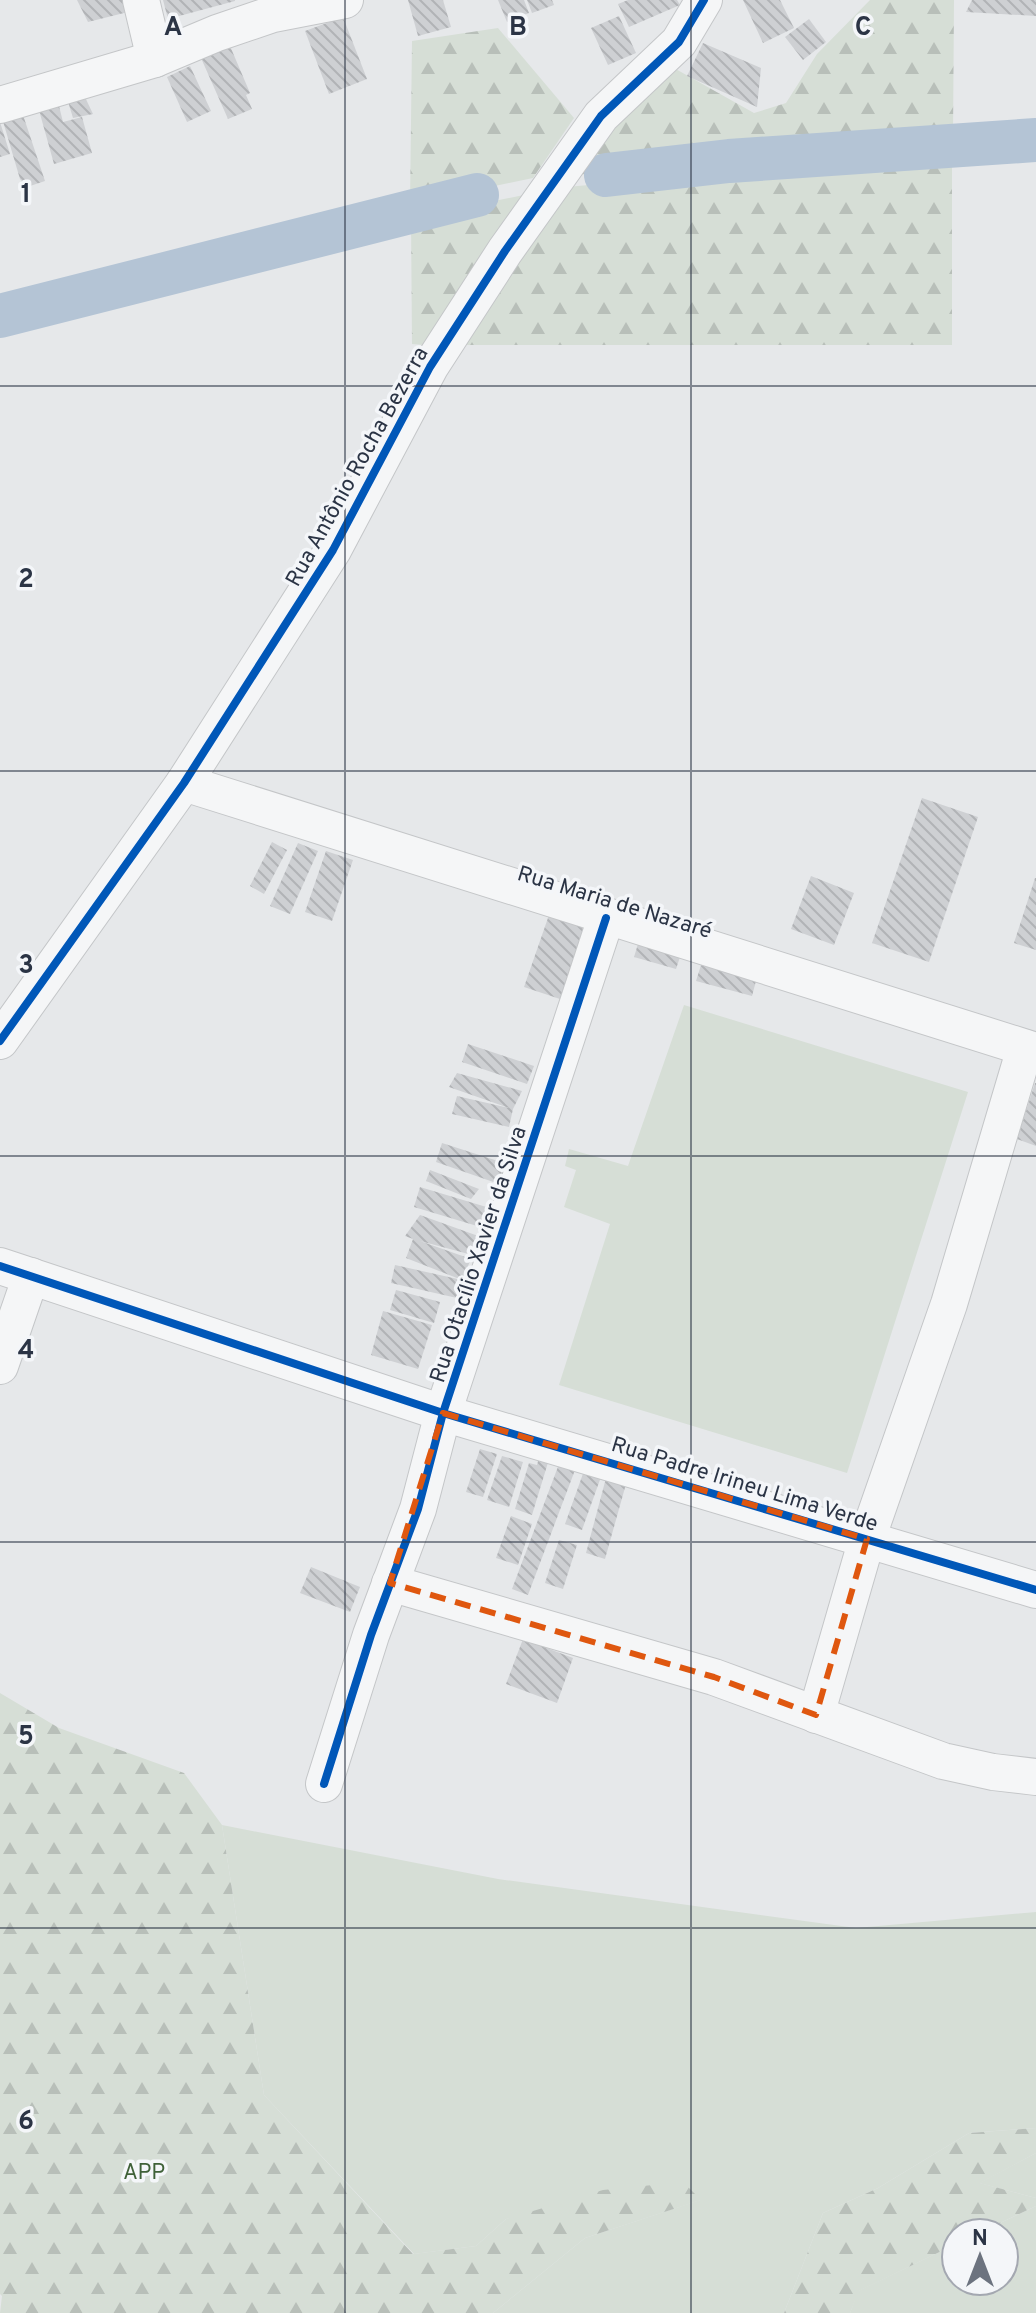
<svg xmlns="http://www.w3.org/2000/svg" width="1036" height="2313" viewBox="0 0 1036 2313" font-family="Overpass,sans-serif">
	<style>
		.grass { fill: #d6ded6 }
		.forest { fill: url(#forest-firs) }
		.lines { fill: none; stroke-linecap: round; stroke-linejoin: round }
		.river { stroke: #b4c4d5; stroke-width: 44 }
		.building { fill: url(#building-back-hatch) }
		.minor-casing { stroke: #c4c6c8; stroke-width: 38 }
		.minor { stroke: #f5f6f7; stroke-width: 36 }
		.cycleway-casing { stroke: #f4f6f9; stroke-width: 13 }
		.cycleway { stroke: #0057b8; stroke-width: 8 }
		.marked { fill: none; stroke: #df570f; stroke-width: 6; stroke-dasharray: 16 10; stroke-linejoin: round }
		.grid { fill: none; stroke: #2b3445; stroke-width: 2; stroke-opacity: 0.55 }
		.labels { text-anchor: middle; stroke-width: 7; stroke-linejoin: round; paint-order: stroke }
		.street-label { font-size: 22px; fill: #2b3445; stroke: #f4f6f9 }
		.park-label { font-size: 22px; fill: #3f6138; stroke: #f4f6f9 }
		.grid-label { font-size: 26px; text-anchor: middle; font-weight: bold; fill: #2b3445; stroke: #f4f6f9; stroke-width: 7; stroke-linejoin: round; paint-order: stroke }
	</style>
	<defs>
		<pattern id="forest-firs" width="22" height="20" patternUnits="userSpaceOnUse" patternTransform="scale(2)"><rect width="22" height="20" fill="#d6ded6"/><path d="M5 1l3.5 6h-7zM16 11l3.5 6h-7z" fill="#b8bfb9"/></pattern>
		<pattern id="building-back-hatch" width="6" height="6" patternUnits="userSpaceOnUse" patternTransform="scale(2)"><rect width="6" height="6" fill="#ced0d3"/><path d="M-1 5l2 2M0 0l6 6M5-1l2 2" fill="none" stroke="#b1b3b6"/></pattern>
	</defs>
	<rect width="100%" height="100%" fill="#e6e8ea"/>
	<g class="grass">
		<polygon points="684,1005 968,1092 847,1473 559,1385 610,1224 564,1207 576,1170 565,1166 569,1149 628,1166"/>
		<polygon points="222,1825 498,1879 856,1928 1036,1912 1036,2128 969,2133 878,2188 823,2213 784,2313 493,2313 585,2238 700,2200 506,2219 476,2246 414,2254 264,2095"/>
		<polygon points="1036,2153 1036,2198 979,2183"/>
		<polygon points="1036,2206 1036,2313 850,2313 858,2291 956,2244 956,2281 1004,2281 1004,2233 979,2233"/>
	</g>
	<g class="forest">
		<polygon points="870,0 954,0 953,138 567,176 665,63 754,113 786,103 817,54"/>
		<polygon points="498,28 574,118 533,178 410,204 412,41"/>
		<polygon points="952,153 952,345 451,345 555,188"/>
		<polygon points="524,195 435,346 412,344 411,218"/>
		<polygon points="0,1693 59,1728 184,1773 222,1825 264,2095 413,2254 476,2246 506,2219 603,2190 683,2182 701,2200 585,2238 493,2313 0,2313 2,2296 0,2294"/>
		<polygon points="1036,2128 1036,2153 980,2183 1036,2198 1036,2206 979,2233 956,2233 956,2244 859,2291 850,2313 784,2313 823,2213 878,2188 969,2133"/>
	</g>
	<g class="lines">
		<g class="river">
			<polyline points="606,175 729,161 1036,140"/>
			<polyline points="0,316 477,195"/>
		</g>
	</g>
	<g class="building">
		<polygon points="77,0 129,0 132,11 88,22"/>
		<polygon points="163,0 235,0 235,1 168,19"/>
		<polygon points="408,0 443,0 451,27 418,36"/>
		<polygon points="498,0 524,0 529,13 507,22"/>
		<polygon points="527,0 552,0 554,5 532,13"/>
		<polygon points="628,0 677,0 680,5 629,27 618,4"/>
		<polygon points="743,0 780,0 794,28 763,43"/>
		<polygon points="972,0 1036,0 1036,16 966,12"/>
		<polygon points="619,16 636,53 608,65 591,28"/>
		<polygon points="343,17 367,79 329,94 305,31"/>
		<polygon points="809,19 826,42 803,60 785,37"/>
		<polygon points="703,43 761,68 757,107 687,76"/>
		<polygon points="230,46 250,93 246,95 252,109 228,119 201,58"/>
		<polygon points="190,66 211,111 187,122 167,77"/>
		<polygon points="83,93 93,114 73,118 66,95"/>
		<polygon points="57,98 63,122 82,117 92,153 54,164 37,103"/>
		<polygon points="22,112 45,181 27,187 20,179 2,118"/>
		<polygon points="0,122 10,154 0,157"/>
		<polygon points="922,798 978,817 929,962 872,943"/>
		<polygon points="272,842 287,850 264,894 250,886"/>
		<polygon points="298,843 318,851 290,914 270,906"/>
		<polygon points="326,851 353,860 332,921 305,912"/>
		<polygon points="811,876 854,893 834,945 791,929"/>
		<polygon points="1035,878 1036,878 1036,950 1014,943"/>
		<polygon points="549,915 588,928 563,1000 524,987"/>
		<polygon points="638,944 680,957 676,969 634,957"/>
		<polygon points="701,965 756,981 752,996 696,981"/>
		<polygon points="468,1044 534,1066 527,1084 462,1062"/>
		<polygon points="457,1073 522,1091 513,1109 509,1127 452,1114 457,1096 509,1108 449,1087"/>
		<polygon points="1035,1083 1036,1083 1036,1146 1017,1139"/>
		<polygon points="442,1143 501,1162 502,1185 436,1162"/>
		<polygon points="430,1170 479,1189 471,1199 426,1181"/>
		<polygon points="420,1187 493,1209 487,1229 414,1207"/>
		<polygon points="420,1215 481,1237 476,1256 420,1241 471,1259 462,1280 406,1258 413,1239 405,1236"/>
		<polygon points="395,1265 462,1280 457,1298 391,1283"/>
		<polygon points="396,1290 440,1302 434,1323 390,1310"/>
		<polygon points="383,1311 432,1325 418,1369 371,1355"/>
		<polygon points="480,1449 497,1454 483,1497 466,1492"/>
		<polygon points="540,1453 550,1456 532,1515 515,1509 529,1463 537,1465"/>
		<polygon points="502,1456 523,1462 509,1507 487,1500"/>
		<polygon points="559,1464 575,1470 528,1595 512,1589"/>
		<polygon points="585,1468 602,1474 582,1530 565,1524"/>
		<polygon points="606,1478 626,1484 605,1559 586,1553"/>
		<polygon points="511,1516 532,1524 518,1565 496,1558"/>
		<polygon points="559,1540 577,1545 563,1589 545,1583"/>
		<polygon points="311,1567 360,1587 350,1612 300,1593"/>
		<polygon points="523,1639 573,1658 557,1703 506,1684"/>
	</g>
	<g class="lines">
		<defs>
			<g id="minor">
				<polyline points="141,0 155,59"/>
				<polyline points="0,105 155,59 217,33 273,14 345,0"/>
				<polyline points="184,783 1036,1051"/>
				<polyline points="0,1041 184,783 333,550 430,367 505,251 601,116 679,42 704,0"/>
				<polyline points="0,1266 443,1413 1036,1590"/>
				<polyline points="0,1366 31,1276"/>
				<polyline points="390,1583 714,1677 943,1761 993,1772 1036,1777"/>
				<polyline points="816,1715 867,1539 949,1304 1025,1048"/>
				<polyline points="324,1784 371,1635 418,1509 443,1413 606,918"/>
			</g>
		</defs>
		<use href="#minor" class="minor-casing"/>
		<use href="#minor" class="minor"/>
		<defs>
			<g id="cycleway">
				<polyline points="0,1041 184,783 333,550 430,367 505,251 601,116 679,42 704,0"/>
				<polyline points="0,1266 443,1413 1036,1590"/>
				<polyline points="324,1784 371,1635 418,1509 443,1413 606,918"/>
			</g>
		</defs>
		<use href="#cycleway" class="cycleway-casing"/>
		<use href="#cycleway" class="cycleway"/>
	</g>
	<path class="marked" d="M443 1413 867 1539 816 1715 714 1677 390 1583Z"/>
	<path class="grid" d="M345 0V2313M691 0V2313M0 386H1036M0 771H1036M0 1156H1036M0 1542H1036M0 1928H1036"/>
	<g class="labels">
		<g class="street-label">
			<text transform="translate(356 466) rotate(-61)" y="8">Rua Antônio Rocha Bezerra</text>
			<text transform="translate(615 901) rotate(17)" y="8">Rua Maria de Nazaré</text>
			<text transform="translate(477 1254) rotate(-72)" y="8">Rua Otacílio Xavier da Silva</text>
			<text transform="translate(745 1483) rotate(17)" y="8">Rua Padre Irineu Lima Verde</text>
		</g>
		<g class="park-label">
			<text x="144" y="2179">APP</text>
		</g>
	</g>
	<g class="grid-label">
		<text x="173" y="35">A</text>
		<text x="518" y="35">B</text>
		<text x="863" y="35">C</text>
		<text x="26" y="202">1</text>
		<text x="26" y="587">2</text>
		<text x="26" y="973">3</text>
		<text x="26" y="1358">4</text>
		<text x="26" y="1744">5</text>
		<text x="26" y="2129">6</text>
	</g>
	<g transform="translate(980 2257)"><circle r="38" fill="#f4f6f9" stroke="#a4a8b1" stroke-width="2"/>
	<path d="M0-6L14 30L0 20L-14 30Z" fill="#6c737f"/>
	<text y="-12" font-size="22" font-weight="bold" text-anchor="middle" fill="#2b3445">N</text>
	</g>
</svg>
